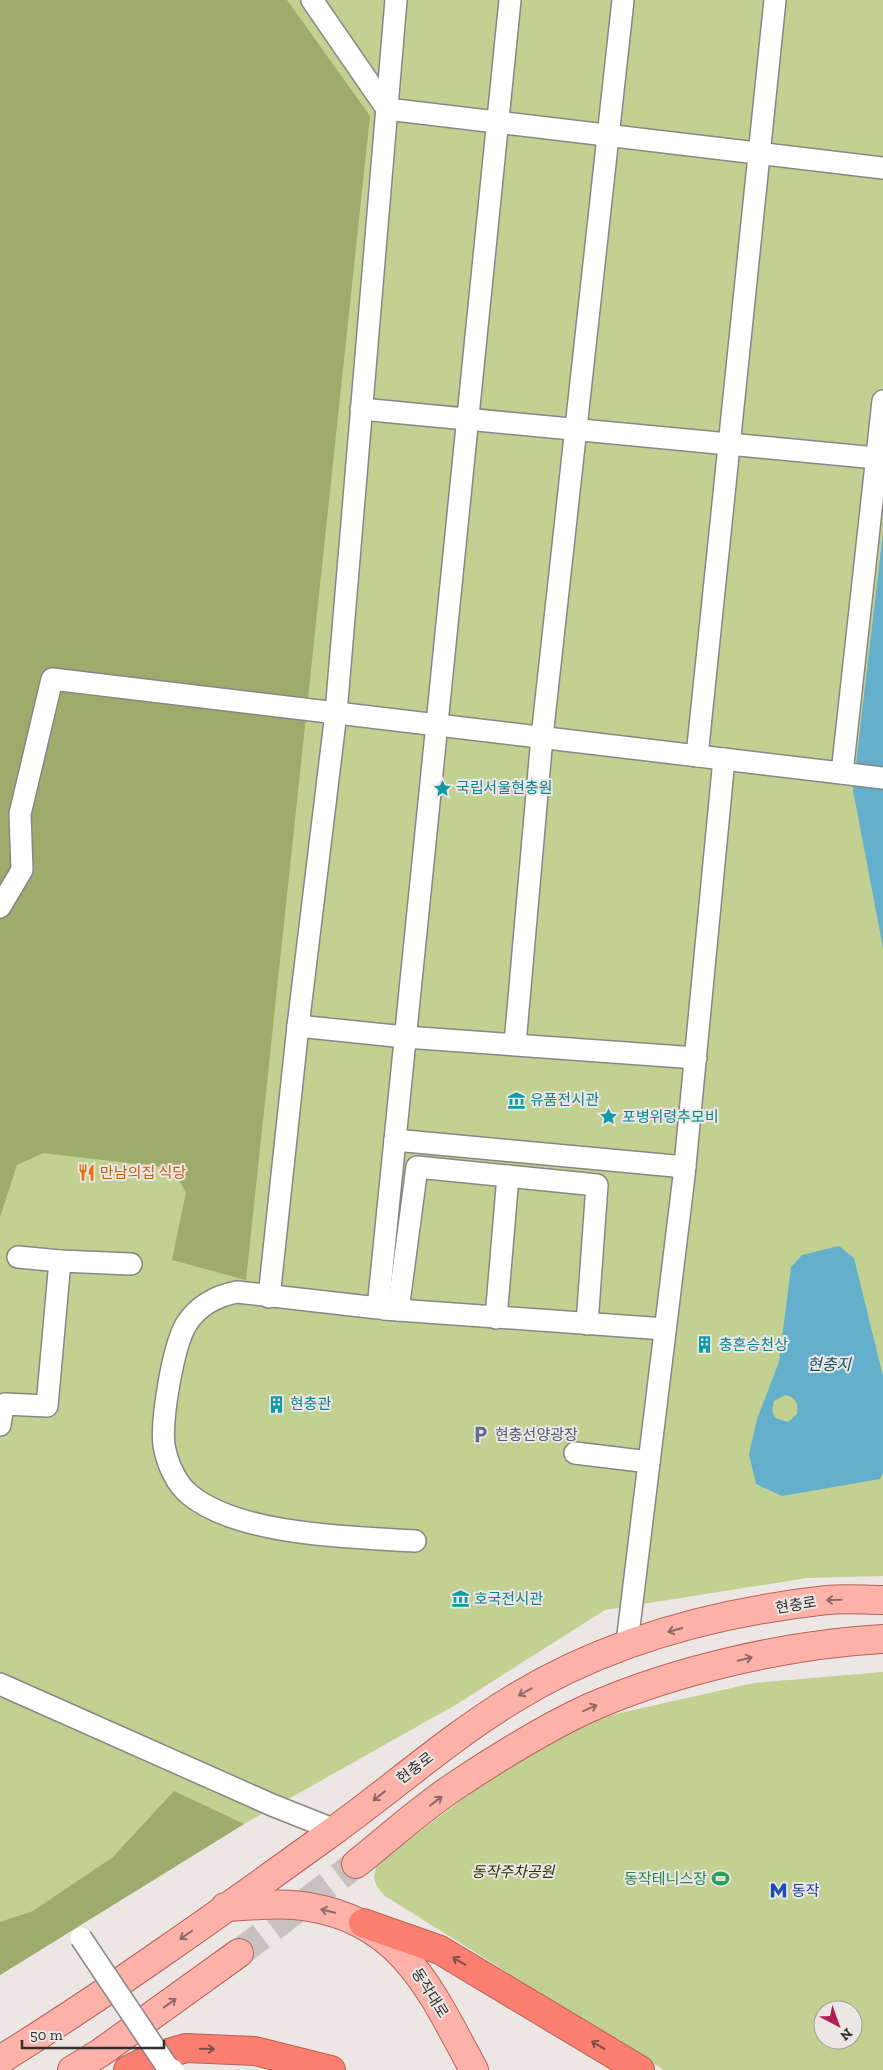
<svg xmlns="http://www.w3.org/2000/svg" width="883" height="2070" viewBox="0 0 883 2070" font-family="'Zilla Slab','Noto Sans KR',serif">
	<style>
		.green { fill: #c2d092; fill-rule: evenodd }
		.forest { fill: #9eab6c }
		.water { fill: #63afcc; fill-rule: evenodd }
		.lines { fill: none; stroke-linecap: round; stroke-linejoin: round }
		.major-tunnel { stroke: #c7c2c0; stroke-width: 28; stroke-dasharray: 28 14; stroke-linecap: butt }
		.minor-casing { stroke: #8a8683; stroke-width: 24 }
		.major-casing { stroke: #b46359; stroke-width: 30 }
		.highway-casing { stroke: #b46359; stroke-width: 30 }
		.minor { stroke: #fff; stroke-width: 21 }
		.major { stroke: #fdb2a9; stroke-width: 28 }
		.highway { stroke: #fb7f70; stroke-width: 28 }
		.minor-bridge-casing { stroke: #8a8683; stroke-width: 24; stroke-linecap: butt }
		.minor-bridge { stroke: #fff; stroke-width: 21 }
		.oneway { stroke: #8d6a65 }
		.oneway2 { stroke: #824f48 }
		.labels { text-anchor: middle; stroke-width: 4; stroke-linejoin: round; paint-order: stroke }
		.culture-label { font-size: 15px; fill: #0d838f; stroke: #ece7e4; text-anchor: start }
		.food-label { font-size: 15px; fill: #c56008; stroke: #ece7e4; text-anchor: start }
		.service-label { font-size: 15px; fill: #4e5e75; stroke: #ece7e4; text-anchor: start }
		.street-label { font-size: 15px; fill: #312f2e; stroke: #ece7e4 }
		.park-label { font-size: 15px; font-style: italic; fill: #2b3301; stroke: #ece7e4 }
		.leisure-label { font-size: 15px; fill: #27864d; stroke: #ece7e4; text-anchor: end }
		.transit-label { font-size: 15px; fill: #164399; stroke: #ece7e4; text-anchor: start }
		.water-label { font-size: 16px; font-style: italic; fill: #115166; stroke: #ece7e4 }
	</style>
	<rect width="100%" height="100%" fill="#ece7e4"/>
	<g class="green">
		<polygon points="0,0 883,0 883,1576 807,1578 605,1610 457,1704 244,1824 0,1975"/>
		<path d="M883 1672V2070H664L385 1896C374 1884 371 1878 378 1863L493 1776 593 1719 754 1683ZM823 2010H853V2040H823Z"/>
	</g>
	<g class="forest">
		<polygon points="0,0 287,0 370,116 246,1280 172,1260 186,1192 171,1168 43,1153 17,1165 0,1217"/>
		<polygon points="174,1791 244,1824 0,1975 0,1922 33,1911 113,1857"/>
	</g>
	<g class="water">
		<polygon points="883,532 883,948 853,790"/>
		<path d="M839 1246 854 1258 883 1376V1473L880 1479 782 1496 756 1484 749 1454 757 1419 779 1362 791 1267 802 1255ZM785 1395C795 1397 799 1403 797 1414L788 1422 775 1418 772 1410 774 1401Z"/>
	</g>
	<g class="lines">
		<polyline class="major-tunnel" points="239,1953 356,1864"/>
		<defs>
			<g id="minor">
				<polyline points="312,0 387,109 883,168"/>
				<polyline points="361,409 876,458"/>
				<polyline points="697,756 775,0"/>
				<polyline points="842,773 883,401"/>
				<polyline points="0,907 22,870 20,814 52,679 883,778"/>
				<polyline points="298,1026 405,1037 696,1058"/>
				<polyline points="515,1044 542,737 623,0"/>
				<polyline points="395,1140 685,1167"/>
				<polyline points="18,1257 60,1261"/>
				<polyline points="269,1297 298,1026 336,713 396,0"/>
				<polyline points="384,1309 665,1329"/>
				<polyline points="398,1310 417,1167 597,1185 587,1324"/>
				<polyline points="496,1318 508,1176"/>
				<polyline points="0,1425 3,1406 5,1404 47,1406 60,1261 131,1264"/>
				<polyline points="575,1453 649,1462"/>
				<path d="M415 1541C352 1537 241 1536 190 1495 176 1484 167 1463 164 1445 161 1419 173 1345 187 1323 199 1305 216 1296 237 1292L378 1308 510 0"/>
				<polyline points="627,1643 684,1176 724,759"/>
				<polyline points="0,1684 272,1805 335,1830"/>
			</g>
			<g id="major">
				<path d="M356 1864C389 1838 420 1809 455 1786 497 1758 543 1729 589 1708 675 1670 789 1644 883 1639"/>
				<path d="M225 1907C253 1906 282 1902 309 1907 404 1922 433 1995 474 2070"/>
				<path d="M0 2060C114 1989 224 1910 332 1832 393 1788 449 1738 513 1699 607 1641 718 1612 827 1600 845 1598 865 1600 883 1600"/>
				<polyline points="72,2070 100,2053 239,1953"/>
			</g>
			<g id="highway">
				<polyline points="363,1923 440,1950 640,2070"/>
				<polyline points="128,2070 152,2058 186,2048 255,2051 331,2070"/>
			</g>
		</defs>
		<use href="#minor" class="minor-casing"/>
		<use href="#major" class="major-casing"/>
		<use href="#highway" class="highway-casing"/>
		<use href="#minor" class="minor"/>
		<use href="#major" class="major"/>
		<use href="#highway" class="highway"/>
		<defs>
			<polyline id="minor-bridge" points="81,1938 168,2068 173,2070"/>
		</defs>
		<use href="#minor-bridge" class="minor-bridge-casing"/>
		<use href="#minor-bridge" class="minor-bridge"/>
	</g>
	<defs><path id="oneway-shaft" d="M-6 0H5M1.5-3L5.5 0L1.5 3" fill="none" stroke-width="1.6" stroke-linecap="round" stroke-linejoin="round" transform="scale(1.25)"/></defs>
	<g class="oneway">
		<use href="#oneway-shaft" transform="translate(834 1600) rotate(179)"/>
		<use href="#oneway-shaft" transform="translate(675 1630) rotate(164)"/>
		<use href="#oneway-shaft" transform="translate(745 1659) rotate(-14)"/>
		<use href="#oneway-shaft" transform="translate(525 1692) rotate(151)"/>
		<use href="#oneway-shaft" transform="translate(590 1708) rotate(-24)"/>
		<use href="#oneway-shaft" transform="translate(379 1796) rotate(142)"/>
		<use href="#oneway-shaft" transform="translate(436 1801) rotate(-38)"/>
		<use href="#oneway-shaft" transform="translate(328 1911) rotate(-166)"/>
		<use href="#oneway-shaft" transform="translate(186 1935) rotate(145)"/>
		<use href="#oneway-shaft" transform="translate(170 2003) rotate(-36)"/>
	</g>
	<g class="oneway2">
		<use href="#oneway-shaft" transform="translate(459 1961) rotate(-149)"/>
		<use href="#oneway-shaft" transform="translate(598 2045) rotate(-149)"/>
		<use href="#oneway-shaft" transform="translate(207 2049) rotate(1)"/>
	</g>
	<defs>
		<symbol id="sight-bare" viewBox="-9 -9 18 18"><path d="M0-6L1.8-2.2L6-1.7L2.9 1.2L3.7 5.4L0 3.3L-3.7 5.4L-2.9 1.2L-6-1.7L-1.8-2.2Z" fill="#0f9aa8" stroke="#ece7e4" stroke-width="2.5" paint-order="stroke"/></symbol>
		<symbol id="museum-bare" viewBox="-9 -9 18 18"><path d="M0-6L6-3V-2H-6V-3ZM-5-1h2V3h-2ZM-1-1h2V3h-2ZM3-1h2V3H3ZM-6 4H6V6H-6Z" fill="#0f9aa8" stroke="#ece7e4" stroke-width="2.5" paint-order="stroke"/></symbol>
		<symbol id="restaurant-bare" viewBox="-9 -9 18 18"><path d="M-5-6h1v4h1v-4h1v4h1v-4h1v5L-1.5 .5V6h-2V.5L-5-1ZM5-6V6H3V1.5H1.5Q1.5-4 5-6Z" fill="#e8710a" stroke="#ece7e4" stroke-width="2.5" paint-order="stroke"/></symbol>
		<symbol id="building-bare" viewBox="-9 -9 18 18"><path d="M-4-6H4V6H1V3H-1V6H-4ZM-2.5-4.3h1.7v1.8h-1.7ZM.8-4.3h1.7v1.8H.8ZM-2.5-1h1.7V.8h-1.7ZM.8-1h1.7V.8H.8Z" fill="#0f9aa8" stroke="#ece7e4" stroke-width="2.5" paint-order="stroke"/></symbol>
		<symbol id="parking-bare" viewBox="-9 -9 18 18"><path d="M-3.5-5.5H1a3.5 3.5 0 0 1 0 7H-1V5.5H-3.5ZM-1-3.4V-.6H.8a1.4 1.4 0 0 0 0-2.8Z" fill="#5c6f8a" stroke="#ece7e4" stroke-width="2.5" paint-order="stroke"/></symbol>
		<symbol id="stadium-bare" viewBox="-9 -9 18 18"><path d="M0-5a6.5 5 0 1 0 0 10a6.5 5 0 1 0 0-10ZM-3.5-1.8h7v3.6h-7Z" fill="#2e9e5b" stroke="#ece7e4" stroke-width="2.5" paint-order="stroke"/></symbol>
		<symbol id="metro-bare" viewBox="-9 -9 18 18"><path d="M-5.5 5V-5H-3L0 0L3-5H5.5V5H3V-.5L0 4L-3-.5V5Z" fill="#1a4fb4" stroke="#ece7e4" stroke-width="2.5" paint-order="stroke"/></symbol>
	</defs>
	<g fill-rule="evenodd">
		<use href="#sight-bare" x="430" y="776" width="25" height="25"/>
		<use href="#museum-bare" x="504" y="1088" width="25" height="25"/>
		<use href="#sight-bare" x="596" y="1104" width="25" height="25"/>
		<use href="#restaurant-bare" x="74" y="1160" width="25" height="25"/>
		<use href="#building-bare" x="692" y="1332" width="25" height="25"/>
		<use href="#building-bare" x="264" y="1392" width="25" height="25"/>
		<use href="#parking-bare" x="468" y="1422" width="25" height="25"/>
		<use href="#museum-bare" x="448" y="1586" width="25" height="25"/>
		<use href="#stadium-bare" x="708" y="1866" width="25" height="25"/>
		<use href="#metro-bare" x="766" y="1878" width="25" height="25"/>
	</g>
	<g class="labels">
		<g class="culture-label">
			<text x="456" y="793">국립서울현충원</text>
			<text x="530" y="1105">유품전시관</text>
			<text x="622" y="1122">포병위령추모비</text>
			<text x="719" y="1350">충혼승천상</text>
			<text x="290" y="1409">현충관</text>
			<text x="474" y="1604">호국전시관</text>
		</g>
		<g class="food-label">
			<text x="100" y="1178">만남의집 식당</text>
		</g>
		<g class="service-label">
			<text x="495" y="1440">현충선양광장</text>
		</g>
		<g class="street-label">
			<text transform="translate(796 1605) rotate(-9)" y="5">현충로</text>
			<text transform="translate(415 1768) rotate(-37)" y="5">현충로</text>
			<text transform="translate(430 1993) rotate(58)" y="5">동작대로</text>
		</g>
		<g class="park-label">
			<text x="513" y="1877">동작주차공원</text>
		</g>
		<g class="leisure-label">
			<text x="707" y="1884">동작테니스장</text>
		</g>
		<g class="transit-label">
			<text x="792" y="1896">동작</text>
		</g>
		<g class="water-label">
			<text x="829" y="1370">현충지</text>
		</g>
	</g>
	<g transform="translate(838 2025) rotate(139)"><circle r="24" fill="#ece7e4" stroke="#a19d9b"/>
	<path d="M0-4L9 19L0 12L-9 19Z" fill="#b02155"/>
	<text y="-8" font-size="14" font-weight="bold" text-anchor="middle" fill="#312f2e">N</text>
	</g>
	<path d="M22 2040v8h142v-8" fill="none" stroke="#312f2e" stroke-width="2.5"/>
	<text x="30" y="2040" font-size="15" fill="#312f2e" stroke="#ece7e4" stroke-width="4" paint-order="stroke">50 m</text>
</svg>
